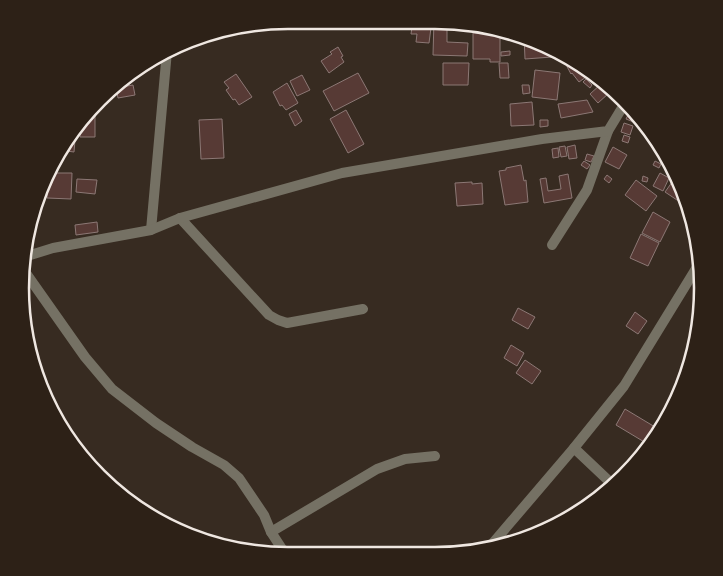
<svg xmlns="http://www.w3.org/2000/svg" width="723" height="576" viewBox="0 0 723 576" font-family="Arial,sans-serif">
	<style>
		.building { fill: #573a35; stroke: #8c7875 }
		.lines { fill: none; stroke-linecap: round; stroke-linejoin: round }
		.minor { stroke: #757164; stroke-width: 10 }
		.rim { fill: none; stroke: #efe7e1; stroke-width: 2.5 }
	</style>
	<rect width="100%" height="100%" fill="#372b21"/>
	<g class="building">
		<polygon points="413,20 432,20 429,43 416,42 417,34 411,34"/>
		<polygon points="434,20 447,21 447,42 468,43 467,56 433,55"/>
		<polygon points="473,33 500,34 500,62 490,62 490,59 473,59"/>
		<polygon points="524,36 552,52 552,57 525,59"/>
		<polygon points="338,47 343,56 341,57 344,62 329,73 321,61 332,54 330,52"/>
		<polygon points="510,51 510,55 501,56 501,52"/>
		<polygon points="563,59 564,59 593,76 588,79 586,77 579,82 572,73 571,74"/>
		<polygon points="443,63 469,63 468,85 443,85"/>
		<polygon points="499,63 508,63 509,78 500,78"/>
		<polygon points="535,70 560,73 557,100 532,97"/>
		<polygon points="358,73 369,93 334,111 323,91"/>
		<polygon points="236,74 252,97 239,105 235,99 233,100 226,90 229,88 224,82"/>
		<polygon points="302,75 310,90 297,96 290,81"/>
		<polygon points="586,79 592,85 590,88 583,82"/>
		<polygon points="287,83 298,103 286,110 282,105 280,106 273,92"/>
		<polygon points="601,84 609,93 598,103 590,94"/>
		<polygon points="133,85 135,95 118,98 116,88"/>
		<polygon points="522,85 529,85 530,93 523,94"/>
		<polygon points="587,100 593,112 561,118 558,104"/>
		<polygon points="532,102 534,125 511,126 510,104"/>
		<polygon points="296,110 302,121 295,126 289,114"/>
		<polygon points="346,110 364,144 348,153 330,119"/>
		<polygon points="630,111 638,118 636,123 626,119"/>
		<polygon points="88,112 95,112 95,137 80,137 81,122"/>
		<polygon points="222,119 224,158 201,159 199,120"/>
		<polygon points="540,120 548,120 548,126 540,127"/>
		<polygon points="624,123 633,126 630,135 621,132"/>
		<polygon points="76,128 74,152 59,150"/>
		<polygon points="624,135 630,137 628,143 622,141"/>
		<polygon points="575,145 577,158 569,159 567,147"/>
		<polygon points="565,146 567,156 561,157 559,147"/>
		<polygon points="613,147 627,155 619,169 605,162"/>
		<polygon points="558,148 559,157 553,158 552,149"/>
		<polygon points="587,154 594,156 591,162 585,160"/>
		<polygon points="584,161 590,165 587,169 581,165"/>
		<polygon points="655,161 661,164 659,168 653,165"/>
		<polygon points="521,165 524,181 526,180 528,202 505,205 499,171 506,170 506,168"/>
		<polygon points="48,173 72,173 71,199 47,198"/>
		<polygon points="660,173 669,178 663,191 653,186"/>
		<polygon points="568,174 572,198 544,203 540,179 546,178 548,191 561,189 559,176"/>
		<polygon points="607,175 612,179 609,183 604,179"/>
		<polygon points="643,176 648,178 647,182 642,181"/>
		<polygon points="675,178 682,199 680,202 665,192"/>
		<polygon points="77,179 97,180 95,194 76,192"/>
		<polygon points="636,180 657,196 646,211 625,195"/>
		<polygon points="472,182 472,184 482,183 483,204 457,206 455,183"/>
		<polygon points="653,212 670,222 660,242 642,233"/>
		<polygon points="97,222 98,232 76,235 75,225"/>
		<polygon points="641,234 659,243 648,266 630,258"/>
		<polygon points="518,308 535,317 528,329 512,320"/>
		<polygon points="635,312 647,321 638,334 626,326"/>
		<polygon points="511,345 524,353 517,366 504,358"/>
		<polygon points="525,360 541,371 532,384 516,373"/>
		<polygon points="625,409 655,427 646,443 616,425"/>
	</g>
	<g class="lines">
		<g class="minor">
			<polyline points="180,218 269,315 278,320 287,323 363,309"/>
			<polyline points="151,230 167,51"/>
			<polyline points="552,245 587,190 608,131"/>
			<polyline points="24,257 53,248 151,230 180,218 342,173 542,139 608,131 625,103"/>
			<polyline points="23,269 85,357 112,389 156,423 192,447 224,465 239,478 264,515 271,532 284,552"/>
			<polyline points="574,448 611,483"/>
			<polyline points="271,532 377,469 405,459 435,456"/>
			<polyline points="487,550 574,448 624,386 700,262"/>
		</g>
	</g>
	<path d="M0 0H723V576H0ZM288 29H435A259 259 0 0 1 694 288V288A259 259 0 0 1 435 547H288A259 259 0 0 1 29 288V288A259 259 0 0 1 288 29Z" fill="#2d2117" fill-rule="evenodd"/>
	<path class="rim" d="M288 29H435A259 259 0 0 1 694 288V288A259 259 0 0 1 435 547H288A259 259 0 0 1 29 288V288A259 259 0 0 1 288 29Z"/>
</svg>
